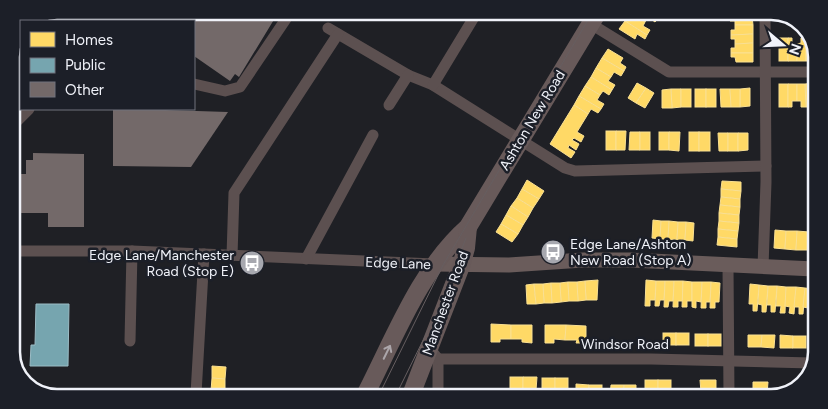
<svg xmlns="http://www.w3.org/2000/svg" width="828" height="409" viewBox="0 0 828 409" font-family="Figtree,sans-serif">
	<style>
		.water { fill: #154044 }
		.homes { fill: #ffd966; stroke: #fae092 }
		.public { fill: #76a5af; stroke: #9bbcc5 }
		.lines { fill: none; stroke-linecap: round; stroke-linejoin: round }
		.stream { stroke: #154044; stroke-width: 4.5 }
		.building { fill: #736969 }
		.street { stroke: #5c5050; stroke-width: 11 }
		.secondary { stroke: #6a5c5b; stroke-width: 15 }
		.primary { stroke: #685a5a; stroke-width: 18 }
		.tram { stroke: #665e60; stroke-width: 1 }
		.oneway { stroke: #aca6aa }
		.labels { text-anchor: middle; stroke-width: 5; stroke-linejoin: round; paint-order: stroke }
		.street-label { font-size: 14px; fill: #f0f2f9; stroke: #1c1f28 }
		.poi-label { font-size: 14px; fill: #f0f2f9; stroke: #1c1f28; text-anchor: start }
		.rim { fill: none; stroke: #f0f2f9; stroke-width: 2.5 }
	</style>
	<rect width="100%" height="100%" fill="#1f2025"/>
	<polygon class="water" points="61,11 140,12 127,21 52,21"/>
	<g class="homes">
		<polygon points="628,15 634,15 645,22 643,26 650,30 647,35 625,21"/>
		<polygon points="634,15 654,15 658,18 655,22 648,17 645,22"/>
		<polygon points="731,16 752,16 753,25 735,25 735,21 730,21"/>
		<polygon points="625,21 647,35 645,39 637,34 635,39 619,29"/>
		<polygon points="735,25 753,25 753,34 731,35 731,30 735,30"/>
		<polygon points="753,34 753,43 735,44 735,39 731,39 731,35"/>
		<rect x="779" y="38" width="9" height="23"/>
		<polygon points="788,38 792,38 792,44 797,44 797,61 788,61"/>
		<polygon points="801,38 806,38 806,61 797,61 797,44 801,43"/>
		<polygon points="806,38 810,38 810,43 813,43 815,49 815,61 806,61"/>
		<polygon points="753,43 753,53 731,53 731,48 735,48 735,44"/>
		<polygon points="608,49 623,58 620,63 626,67 624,71 602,58"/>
		<polygon points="731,53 753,53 753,62 736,62 735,57 731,57"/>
		<polygon points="602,58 624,71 621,76 614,72 611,77 596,68"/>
		<polygon points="596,68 611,77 608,81 615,85 612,90 591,77"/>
		<polygon points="591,77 612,90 609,95 603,91 600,95 585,86"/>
		<polygon points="637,83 646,88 636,103 628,98"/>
		<polygon points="814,83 815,101 810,101 810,107 806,107 805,84"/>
		<rect x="779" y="84" width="9" height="23"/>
		<polygon points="788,84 797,84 797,101 792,101 792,107 788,107"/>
		<polygon points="797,84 805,84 806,107 801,107 801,101 797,101"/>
		<polygon points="585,86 600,95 597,100 604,104 601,109 579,96"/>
		<polygon points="646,88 654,93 645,108 636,103"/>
		<polygon points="750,88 750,106 740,107 740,89"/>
		<polygon points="671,89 681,89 681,107 672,108"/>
		<polygon points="671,89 672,108 662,108 662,90"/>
		<rect x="681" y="89" width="10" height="18"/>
		<rect x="695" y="89" width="11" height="18"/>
		<rect x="706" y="89" width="10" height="18"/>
		<polygon points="720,89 730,89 731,107 721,107"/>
		<polygon points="730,89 740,89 740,107 731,107"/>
		<polygon points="579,96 601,109 598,113 591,109 588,114 574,105"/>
		<polygon points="574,105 588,114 577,132 584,136 581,142 574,138 572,140 579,144 576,150 569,145 568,148 575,152 571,158 550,144"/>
		<rect x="606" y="131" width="10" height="19"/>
		<polygon points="616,131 626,131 625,150 616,150"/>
		<polygon points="630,132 640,132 640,150 629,150"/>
		<rect x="640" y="132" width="10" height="18"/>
		<rect x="659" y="132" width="10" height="18"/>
		<polygon points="669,132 680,132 679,151 669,150"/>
		<rect x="689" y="132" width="10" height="19"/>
		<rect x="699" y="132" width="11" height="19"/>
		<polygon points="718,133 728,133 728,151 719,151"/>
		<rect x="728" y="133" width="10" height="18"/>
		<polygon points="738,133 748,133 748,150 738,151"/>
		<polygon points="527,180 544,191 539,199 522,189"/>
		<polygon points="722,181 741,182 741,191 721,189"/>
		<polygon points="522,189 539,199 533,208 517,198"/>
		<polygon points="721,189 741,191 740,199 721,197"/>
		<polygon points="721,197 740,199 740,207 720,205"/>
		<polygon points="517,198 533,208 528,217 511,206"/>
		<polygon points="720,205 740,207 739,215 719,213"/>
		<polygon points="511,206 528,217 523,225 506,215"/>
		<polygon points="719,213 739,215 739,223 719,221"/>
		<polygon points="506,215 523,225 518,234 501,224"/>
		<polygon points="653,220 661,221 660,239 652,238"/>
		<polygon points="661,221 669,221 668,239 660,239"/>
		<polygon points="669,221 678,222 677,240 668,239"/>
		<polygon points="719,221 739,223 738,231 718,229"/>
		<polygon points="678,222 686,222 685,240 677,240"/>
		<polygon points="686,222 694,223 693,241 685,240"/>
		<polygon points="501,224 518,234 512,242 496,232"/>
		<polygon points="718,229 738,231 737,239 718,237"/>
		<polygon points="775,230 786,231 785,249 774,248"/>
		<polygon points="786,231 797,231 796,250 785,249"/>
		<polygon points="797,231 809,232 808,250 796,250"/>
		<polygon points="809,232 814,232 814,251 808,250"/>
		<polygon points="718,237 737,239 737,247 717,245"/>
		<polygon points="598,280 597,300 586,300 585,281"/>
		<polygon points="646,280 656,281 655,300 650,300 650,306 645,306"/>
		<polygon points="585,281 586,300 578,301 577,282"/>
		<polygon points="656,281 665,281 664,300 660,300 659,306 655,306"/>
		<polygon points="665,281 674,281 673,301 669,301 668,307 664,307"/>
		<polygon points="674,281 683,281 683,301 678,301 678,307 673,307"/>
		<polygon points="683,281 692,282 692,301 687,301 687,307 682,307"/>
		<polygon points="568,282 569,301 561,302 560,283"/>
		<polygon points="568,282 577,282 578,301 569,301"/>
		<polygon points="692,282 702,282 701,302 696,301 696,308 692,307"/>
		<polygon points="702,282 711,282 710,302 706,302 706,308 701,308"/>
		<polygon points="711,282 720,283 719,302 715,302 715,308 710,308"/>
		<polygon points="551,283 552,303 544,303 543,284"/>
		<polygon points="551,283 560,283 561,302 552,303"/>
		<polygon points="534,284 536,304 527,304 526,285"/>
		<polygon points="534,284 543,284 544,303 536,304"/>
		<polygon points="750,284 759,285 757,311 753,311 753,304 749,304"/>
		<polygon points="759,285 768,286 766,312 762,312 762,305 758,304"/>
		<polygon points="768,286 777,286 775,312 771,312 771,305 767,305"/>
		<polygon points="777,286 786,287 785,313 780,313 781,306 776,306"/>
		<polygon points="786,287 796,287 794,314 789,313 790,307 785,306"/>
		<polygon points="796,287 805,288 803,314 799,314 799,307 794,307"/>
		<polygon points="805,288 813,289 812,315 808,314 808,308 803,307"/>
		<polygon points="491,324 511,325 511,339 500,339 500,342 491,342"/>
		<polygon points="511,325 532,325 532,343 522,342 522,339 511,339"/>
		<polygon points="545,325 566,325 565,340 554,339 554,343 545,343"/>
		<polygon points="566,325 586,326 586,343 576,343 577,340 565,340"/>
		<rect x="663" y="333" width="13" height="12"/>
		<rect x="676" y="333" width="13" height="12"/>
		<rect x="695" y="334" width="13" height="12"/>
		<rect x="708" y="334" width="13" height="12"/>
		<polygon points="748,335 762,335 761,347 748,347"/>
		<polygon points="762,335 775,335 774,348 761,347"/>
		<polygon points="780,335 793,336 793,348 780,348"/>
		<rect x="793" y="336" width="13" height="12"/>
		<polygon points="212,366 226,367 225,379 212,378"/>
		<rect x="510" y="377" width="13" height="12"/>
		<polygon points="523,377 537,377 536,390 523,389"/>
		<polygon points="212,378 225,379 225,391 211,391"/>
		<rect x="542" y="378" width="13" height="12"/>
		<rect x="555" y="378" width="13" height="18"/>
		<rect x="645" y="380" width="13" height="12"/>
		<rect x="658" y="380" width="13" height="12"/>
		<polygon points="700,380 716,380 716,392 701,392"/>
		<polygon points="753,382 768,382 767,394 753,394"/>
		<polygon points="576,384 589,385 589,397 576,397"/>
		<rect x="589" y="385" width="13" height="12"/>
		<polygon points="611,385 624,385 623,397 610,397"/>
		<polygon points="624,385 636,385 636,397 623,397"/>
		<rect x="701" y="392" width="15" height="5"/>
		<rect x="753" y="394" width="14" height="4"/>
	</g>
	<polygon class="public" points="36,304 69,304 68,366 30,366 31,345 35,345"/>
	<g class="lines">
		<polyline class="stream" points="11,92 21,83"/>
	</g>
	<g class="building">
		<polygon points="177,12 183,12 278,13 239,77 235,74 230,81 194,56 194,21 171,21"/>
		<polygon points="113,109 134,109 228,112 191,167 113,166"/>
		<polygon points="33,153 84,154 84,227 48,227 48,213 18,213 19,174 26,174 26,160 33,160"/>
	</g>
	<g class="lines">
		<g class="street">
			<polyline points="591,24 669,72 816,72"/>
			<polyline points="328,28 408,75 433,85 565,168 575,171 766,166"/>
			<polyline points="194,84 225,91 240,87 290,13"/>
			<polyline points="433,85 476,14"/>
			<polyline points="389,105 408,75"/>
			<polyline points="11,127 29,109"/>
			<polyline points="11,251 132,251 434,264"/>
			<polyline points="232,256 234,193 338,34"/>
			<polyline points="306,259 373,135"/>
			<polyline points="728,266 729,397"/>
			<polyline points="763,267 766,182 765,16"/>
			<polyline points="130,341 132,251"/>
			<polyline points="434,354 438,359 438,396"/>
			<polyline points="438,359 651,359 812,363"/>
			<polyline points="196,394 204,254"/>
		</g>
		<polyline class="secondary" points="434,264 509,265 583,260 631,260 814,269"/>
		<g class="primary">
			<path d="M365 395C394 339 420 269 468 227L596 15"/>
			<polyline points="411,395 461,266 466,248 468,227"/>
		</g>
		<g class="tram">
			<polyline points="379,395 443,265 591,15"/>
			<polyline points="396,395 439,308 466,238"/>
		</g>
	</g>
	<defs><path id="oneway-shaft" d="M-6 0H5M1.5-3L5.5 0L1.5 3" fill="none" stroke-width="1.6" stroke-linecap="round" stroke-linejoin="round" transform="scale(1.25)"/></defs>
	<use class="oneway" href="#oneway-shaft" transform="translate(387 352) rotate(-64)"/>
	<defs>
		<symbol id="bus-disc" viewBox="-11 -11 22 22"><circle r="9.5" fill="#a7a8af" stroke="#1c1f28"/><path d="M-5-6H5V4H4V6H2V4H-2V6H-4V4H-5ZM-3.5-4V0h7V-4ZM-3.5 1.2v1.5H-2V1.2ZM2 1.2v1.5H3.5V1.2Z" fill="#fff"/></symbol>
	</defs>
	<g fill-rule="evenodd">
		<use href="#bus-disc" x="539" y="238" width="28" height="28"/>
		<use href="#bus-disc" x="238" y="249" width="28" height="28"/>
	</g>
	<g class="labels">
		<g class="street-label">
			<text transform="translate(532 120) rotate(-59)" y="5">Ashton New Road</text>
			<text transform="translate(398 263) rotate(2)" y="5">Edge Lane</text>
			<text transform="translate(445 303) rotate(-70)" y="5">Manchester Road</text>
			<text x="625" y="349">Windsor Road</text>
		</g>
		<g class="poi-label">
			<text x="570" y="249">Edge Lane/Ashton<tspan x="570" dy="16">New Road (Stop A)</tspan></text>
			<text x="234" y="260" text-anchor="end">Edge Lane/Manchester<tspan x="234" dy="16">Road (Stop E)</tspan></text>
		</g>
	</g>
	<path d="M0 0H828V409H0ZM57 20H771A37 37 0 0 1 808 57V352A37 37 0 0 1 771 389H57A37 37 0 0 1 20 352V57A37 37 0 0 1 57 20Z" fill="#1c1f28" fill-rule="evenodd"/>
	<path class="rim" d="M57 20H771A37 37 0 0 1 808 57V352A37 37 0 0 1 771 389H57A37 37 0 0 1 20 352V57A37 37 0 0 1 57 20Z"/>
	<rect x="20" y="20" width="175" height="90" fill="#1c1f28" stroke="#71737c"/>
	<rect x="30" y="32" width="25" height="15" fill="#ffd966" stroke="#71737c"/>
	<text x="65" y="45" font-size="15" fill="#f0f2f9">Homes</text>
	<rect x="30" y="58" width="25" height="15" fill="#76a5af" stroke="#71737c"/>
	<text x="65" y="70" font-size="15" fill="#f0f2f9">Public</text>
	<rect x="30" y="82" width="25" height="15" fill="#736969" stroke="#71737c"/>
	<text x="65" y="95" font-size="15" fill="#f0f2f9">Other</text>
	<g transform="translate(783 45) rotate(109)" stroke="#1c1f28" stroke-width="4" paint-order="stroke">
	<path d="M0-4L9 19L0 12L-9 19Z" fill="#f0f2f9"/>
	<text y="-8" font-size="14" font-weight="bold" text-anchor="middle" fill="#f0f2f9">N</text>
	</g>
</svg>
